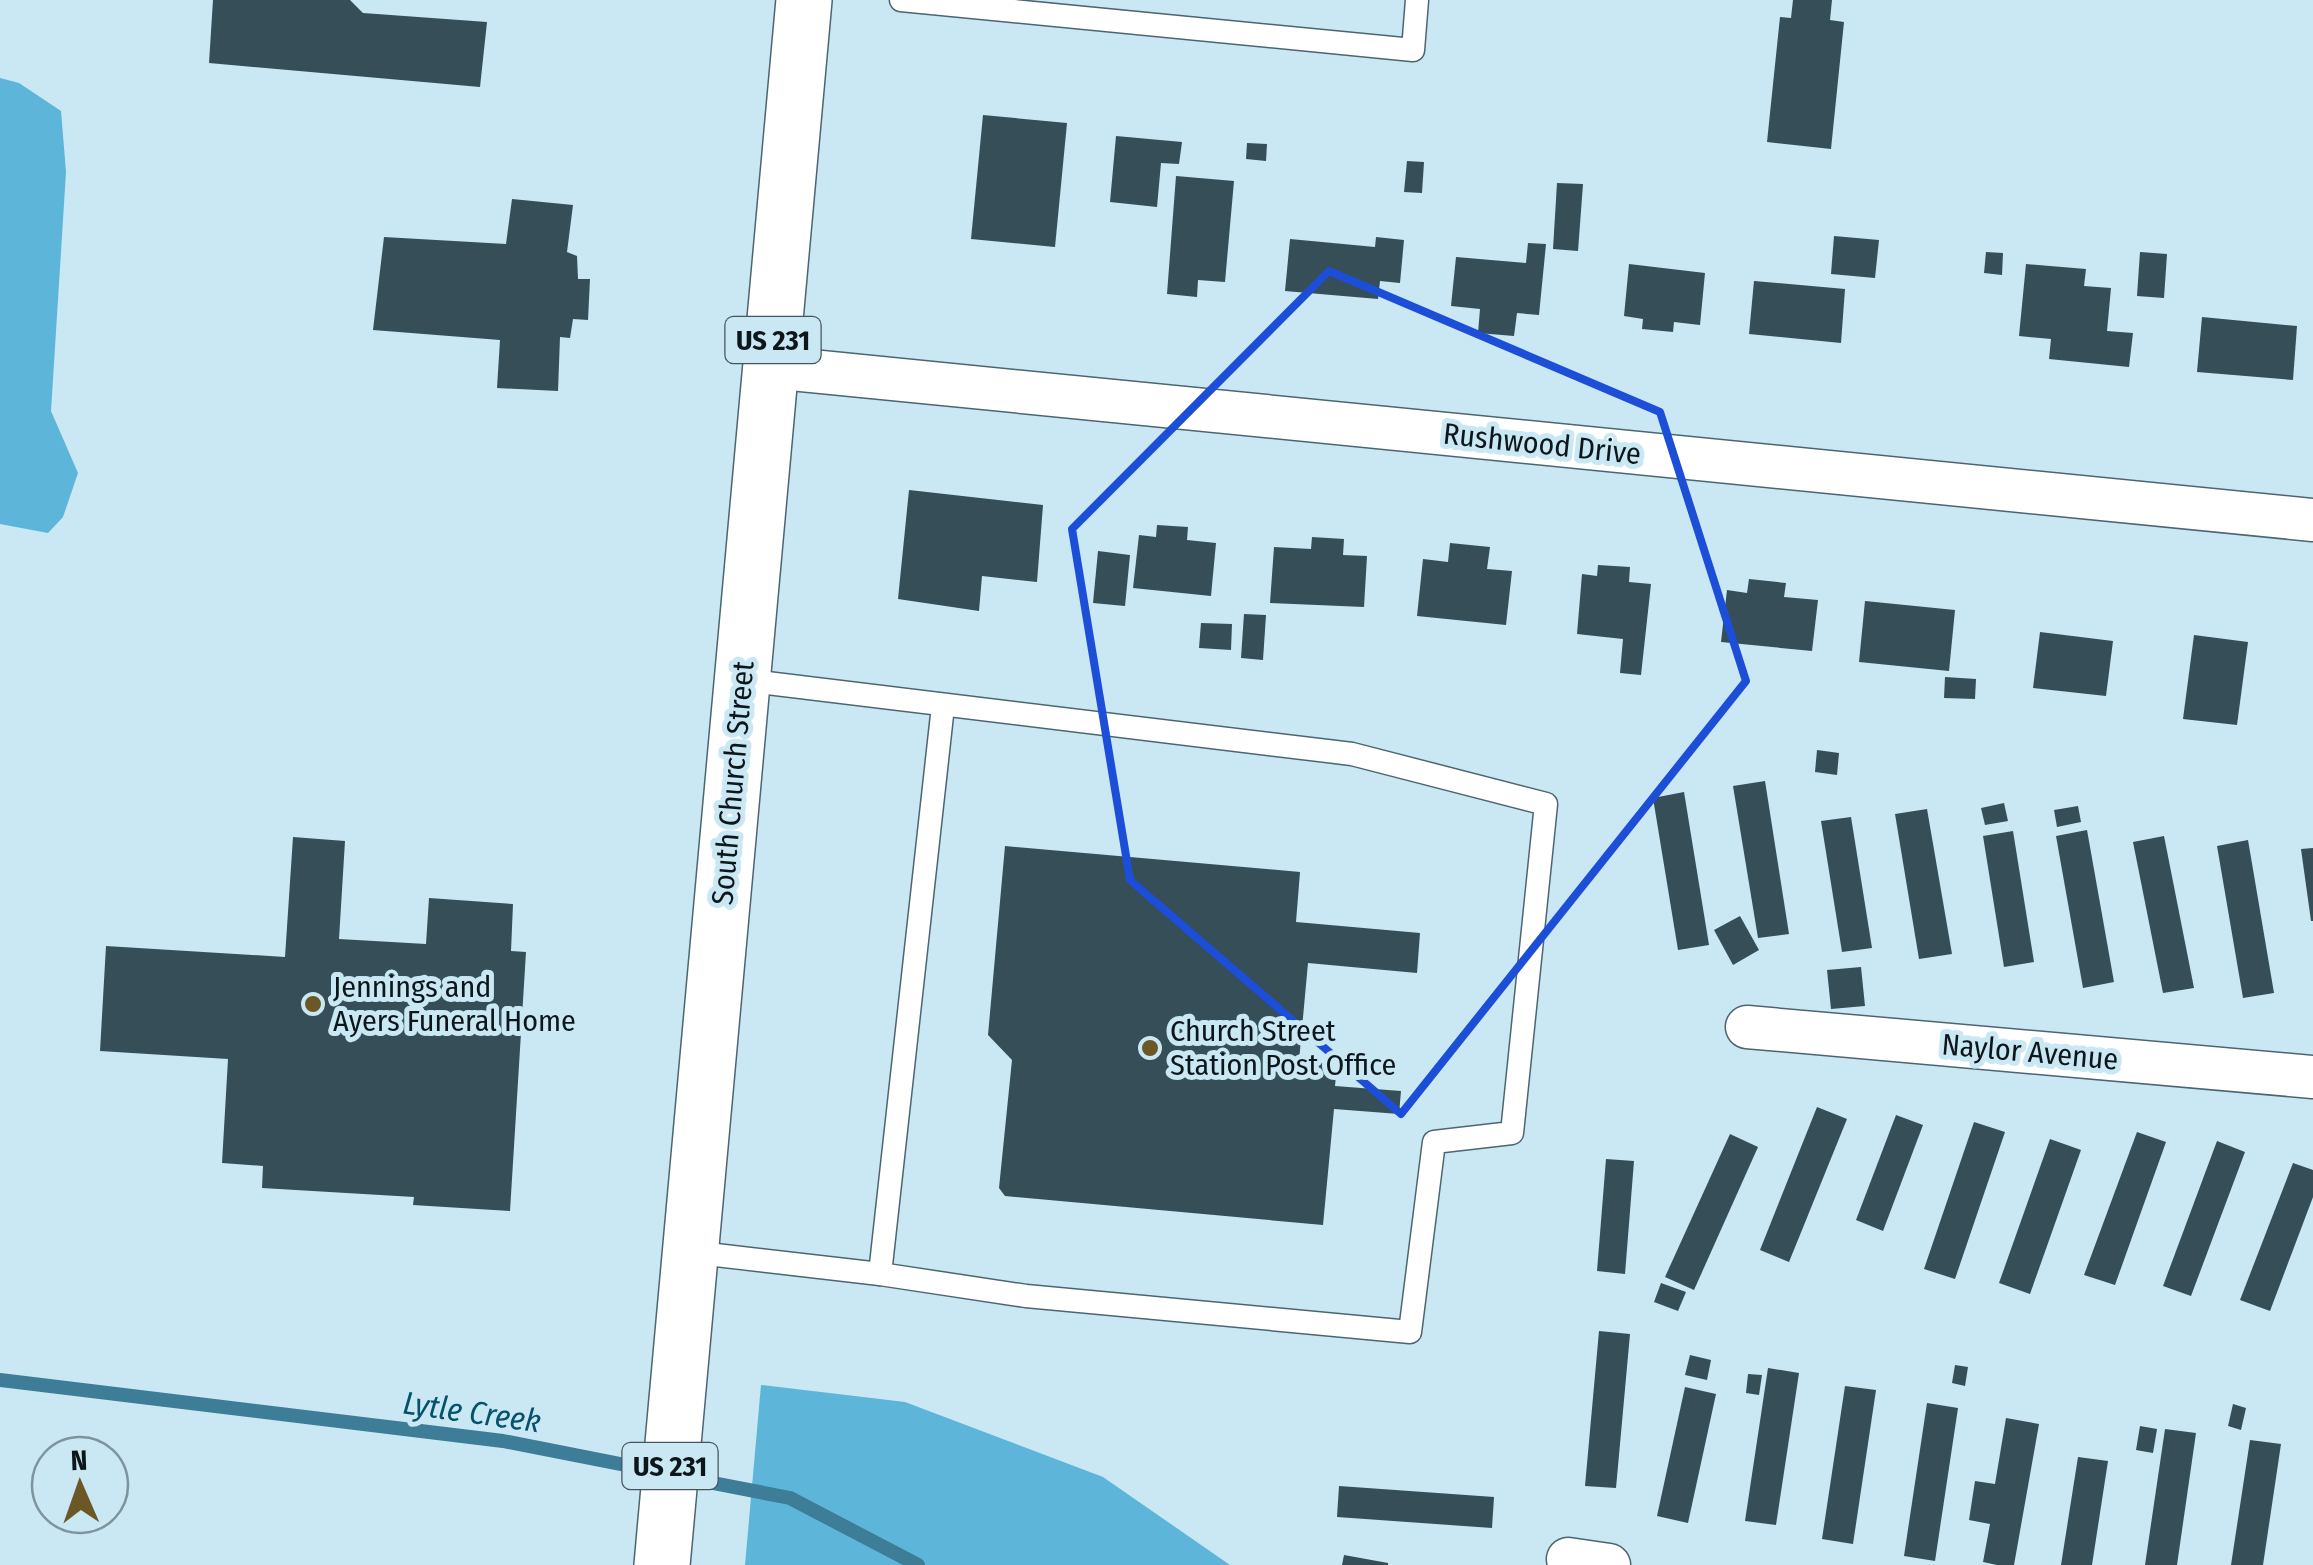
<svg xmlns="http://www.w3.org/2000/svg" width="2313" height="1565" viewBox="0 0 2313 1565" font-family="'Fira Sans Condensed',sans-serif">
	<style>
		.forest { fill: #5db5d9 }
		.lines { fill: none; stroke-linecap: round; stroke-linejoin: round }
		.stream { stroke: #3d7d98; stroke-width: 14 }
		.building { fill: #354e58 }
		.service-casing { stroke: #4c6570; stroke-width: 25 }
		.minor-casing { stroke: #4c6570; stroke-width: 45 }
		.primary-casing { stroke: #4c6570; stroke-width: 58 }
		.service { stroke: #fff; stroke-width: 22 }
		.minor { stroke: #fff; stroke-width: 42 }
		.primary { stroke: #fff; stroke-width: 55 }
		.marked { fill: none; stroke: #1d4ed8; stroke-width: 8; stroke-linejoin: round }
		.poi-dot { fill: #6b5826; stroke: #cae7f4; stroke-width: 4 }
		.labels { text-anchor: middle; stroke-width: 10; stroke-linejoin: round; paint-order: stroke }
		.shield { fill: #cae7f4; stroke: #46555c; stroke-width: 2.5 }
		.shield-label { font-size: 28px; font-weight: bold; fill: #0d171b }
		.street-label { font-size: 30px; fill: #0d171b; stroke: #cae7f4 }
		.poi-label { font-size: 30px; fill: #0d171b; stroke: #cae7f4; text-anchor: start }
		.water-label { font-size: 32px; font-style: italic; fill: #05526b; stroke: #cae7f4 }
	</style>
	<rect width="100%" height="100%" fill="#cae7f4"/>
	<g class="forest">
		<polygon points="0,78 19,83 61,111 66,172 51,411 78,473 63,517 48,533 0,524"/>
		<polygon points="761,1385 905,1402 1103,1477 1230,1565 745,1565"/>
	</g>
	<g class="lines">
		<g class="stream">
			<polyline points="0,1380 503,1441 661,1472"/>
			<polyline points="682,1477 790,1498 918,1565"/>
		</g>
	</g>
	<g class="building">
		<polygon points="213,0 350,0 363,13 487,22 480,87 209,63"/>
		<polygon points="1793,0 1832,0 1830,20 1844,22 1831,149 1767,142 1780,17 1791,18"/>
		<polygon points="983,115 1067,123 1055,247 971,239"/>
		<polygon points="1116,136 1182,142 1179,164 1161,163 1157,207 1110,202"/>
		<polygon points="1247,143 1267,144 1266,161 1246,159"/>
		<polygon points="1407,161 1424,162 1422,193 1404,192"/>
		<polygon points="1176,176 1234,181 1225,282 1198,280 1197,297 1167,294"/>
		<polygon points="1557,183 1583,184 1578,251 1553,249"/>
		<polygon points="512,199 573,205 567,252 577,256 578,279 590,279 588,320 573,319 570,338 560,337 558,391 497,388 500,340 373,330 384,237 506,244"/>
		<polygon points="1834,236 1879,240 1875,278 1831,274"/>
		<polygon points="1376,237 1404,240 1400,283 1380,281 1378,299 1285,291 1290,239 1375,247"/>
		<polygon points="1528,243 1546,244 1539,315 1517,313 1514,336 1478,333 1480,309 1451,306 1456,257 1526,263"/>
		<polygon points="1986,252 2003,253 2002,275 1984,273"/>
		<polygon points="2140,252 2167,254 2164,298 2137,296"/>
		<polygon points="1629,264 1705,273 1700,325 1674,322 1673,332 1642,329 1643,319 1624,316"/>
		<polygon points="2026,264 2086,269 2084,286 2111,288 2107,331 2133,333 2129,367 2049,359 2051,339 2019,336"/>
		<polygon points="1754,281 1845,289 1841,343 1749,334"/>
		<polygon points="2202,317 2297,326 2293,380 2197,372"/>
		<polygon points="909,490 1043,505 1037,582 982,576 979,611 898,599"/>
		<polygon points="1157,525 1188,527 1187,540 1216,543 1211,596 1133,588 1139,535 1156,537"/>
		<polygon points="1312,537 1344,539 1343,555 1367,556 1364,607 1270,603 1274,547 1311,549"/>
		<polygon points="1450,543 1490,547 1487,569 1512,571 1506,625 1417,616 1423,559 1448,562"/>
		<polygon points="1098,551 1130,555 1125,606 1093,603"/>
		<polygon points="1598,565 1630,567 1629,582 1651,584 1641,675 1620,673 1623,639 1577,634 1582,574 1597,576"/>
		<polygon points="1749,579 1786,583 1784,597 1818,600 1812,651 1721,642 1727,590 1747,593"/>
		<polygon points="1865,601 1955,610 1949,671 1859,662"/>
		<polygon points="1244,614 1266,615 1263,660 1241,658"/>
		<polygon points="1201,623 1232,624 1231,650 1199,648"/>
		<polygon points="2040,632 2113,641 2106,696 2033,688"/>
		<polygon points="2194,635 2248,642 2237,725 2183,719"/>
		<polygon points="1945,677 1976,679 1975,699 1944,698"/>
		<polygon points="1817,750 1839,753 1837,775 1815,772"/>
		<polygon points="1765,781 1789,934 1758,938 1733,786"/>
		<polygon points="1684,792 1709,945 1678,950 1653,798"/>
		<polygon points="2004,803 2008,821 1985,825 1981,808"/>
		<polygon points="2078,806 2081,822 2057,827 2054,810"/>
		<polygon points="1927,809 1952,954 1919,959 1895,814"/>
		<polygon points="1851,817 1872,948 1842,952 1821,821"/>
		<polygon points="2087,830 2114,982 2083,988 2056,836"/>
		<polygon points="2013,831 2034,962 2004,967 1983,836"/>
		<polygon points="2164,836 2194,988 2163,993 2133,842"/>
		<polygon points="293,837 345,841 339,939 426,944 429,898 513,904 511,951 526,952 510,1211 413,1205 414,1197 262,1188 263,1166 222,1163 228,1059 100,1051 106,946 285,957"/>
		<polygon points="2248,840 2274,993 2243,998 2217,846"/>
		<polygon points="1005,846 1300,872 1296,922 1420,933 1417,973 1308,963 1299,1061 1337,1064 1335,1086 1401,1091 1399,1114 1334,1109 1323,1225 1005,1196 999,1188 1012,1060 988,1035"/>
		<polygon points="2313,848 2313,921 2311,921 2301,849"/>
		<polygon points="1740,916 1759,950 1733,965 1714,930"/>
		<polygon points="1861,967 1865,1006 1831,1009 1827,970"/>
		<polygon points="1817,1107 1847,1119 1789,1262 1760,1250"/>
		<polygon points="1896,1115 1923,1125 1883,1231 1856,1220"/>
		<polygon points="1974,1122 2005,1132 1955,1279 1924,1269"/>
		<polygon points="2137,1132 2166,1142 2115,1285 2084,1275"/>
		<polygon points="1730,1134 1758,1147 1694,1290 1665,1277"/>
		<polygon points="2050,1139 2081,1150 2030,1294 1999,1283"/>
		<polygon points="2217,1141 2245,1152 2191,1296 2163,1286"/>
		<polygon points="1606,1159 1634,1161 1625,1274 1597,1271"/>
		<polygon points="2293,1163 2313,1170 2313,1197 2270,1311 2240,1300"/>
		<polygon points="1661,1283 1686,1292 1678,1311 1654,1302"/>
		<polygon points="1599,1331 1630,1334 1616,1488 1585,1486"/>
		<polygon points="1690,1355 1711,1360 1707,1380 1685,1375"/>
		<polygon points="1955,1365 1968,1367 1965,1386 1952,1383"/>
		<polygon points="1768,1368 1799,1373 1776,1525 1745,1521"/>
		<polygon points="1748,1374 1762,1375 1759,1395 1746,1393"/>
		<polygon points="1845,1386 1876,1390 1853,1544 1822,1539"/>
		<polygon points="1685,1387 1716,1394 1688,1523 1657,1516"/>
		<polygon points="1927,1403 1958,1408 1935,1561 1904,1556"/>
		<polygon points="2233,1404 2246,1408 2241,1430 2228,1426"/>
		<polygon points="2006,1418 2039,1424 2014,1565 1997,1565 1983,1562 1990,1524 1969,1520 1975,1481 1995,1484"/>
		<polygon points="2140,1426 2157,1429 2153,1453 2136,1450"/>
		<polygon points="2165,1429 2196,1433 2177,1565 2145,1565"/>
		<polygon points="2250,1440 2281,1444 2263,1565 2231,1565"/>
		<polygon points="2078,1457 2108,1461 2092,1565 2061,1565"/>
		<polygon points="1339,1486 1494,1497 1492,1528 1337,1517"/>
		<polygon points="1344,1555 1388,1563 1388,1565 1342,1565"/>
	</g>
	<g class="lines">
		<defs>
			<g id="service">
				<polyline points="901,0 1413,50 1417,0"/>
				<polyline points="690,1252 880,1274 1026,1296 1410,1332 1434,1142 1512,1133 1546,804 1352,754 742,680"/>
				<polyline points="880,1274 943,706"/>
			</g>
			<g id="minor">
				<polyline points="771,367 2313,520"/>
				<polyline points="1747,1027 2313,1077"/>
				<polyline points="1568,1559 1609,1565"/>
			</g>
			<polyline id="primary" points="662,1565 804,0"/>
		</defs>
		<use href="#service" class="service-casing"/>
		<use href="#minor" class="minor-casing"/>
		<use href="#primary" class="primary-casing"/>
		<use href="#service" class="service"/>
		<use href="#minor" class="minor"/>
		<use href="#primary" class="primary"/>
	</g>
	<path class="marked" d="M1329 271 1660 412 1746 681 1401 1114 1130 880 1072 529Z"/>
	<g class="poi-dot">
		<circle cx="313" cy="1004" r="10"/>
		<circle cx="1150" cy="1048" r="10"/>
	</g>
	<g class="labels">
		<g class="shield">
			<rect x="725.5" y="317" width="95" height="46" rx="8"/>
			<rect x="622.5" y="1443" width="95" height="46" rx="8"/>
		</g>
		<g class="shield-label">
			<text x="773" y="350">US 231</text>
			<text x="670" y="1476">US 231</text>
		</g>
		<g class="street-label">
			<text transform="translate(1542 444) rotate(6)" y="10">Rushwood Drive</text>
			<text transform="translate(733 783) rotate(-85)" y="10">South Church Street</text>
			<text transform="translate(2030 1052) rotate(5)" y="10">Naylor Avenue</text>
		</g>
		<g class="poi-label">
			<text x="333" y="997">Jennings and<tspan x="333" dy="34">Ayers Funeral Home</tspan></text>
			<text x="1170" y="1041">Church Street<tspan x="1170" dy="34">Station Post Office</tspan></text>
		</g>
		<g class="water-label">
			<text transform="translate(472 1412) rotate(8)" y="11">Lytle Creek</text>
		</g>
	</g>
	<g transform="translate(80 1485) rotate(358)"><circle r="48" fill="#cae7f4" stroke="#7e949d" stroke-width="2.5"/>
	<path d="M0-8L18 38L0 25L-18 38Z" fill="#6b5826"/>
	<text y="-15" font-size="28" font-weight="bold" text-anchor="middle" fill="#0d171b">N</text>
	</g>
</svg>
